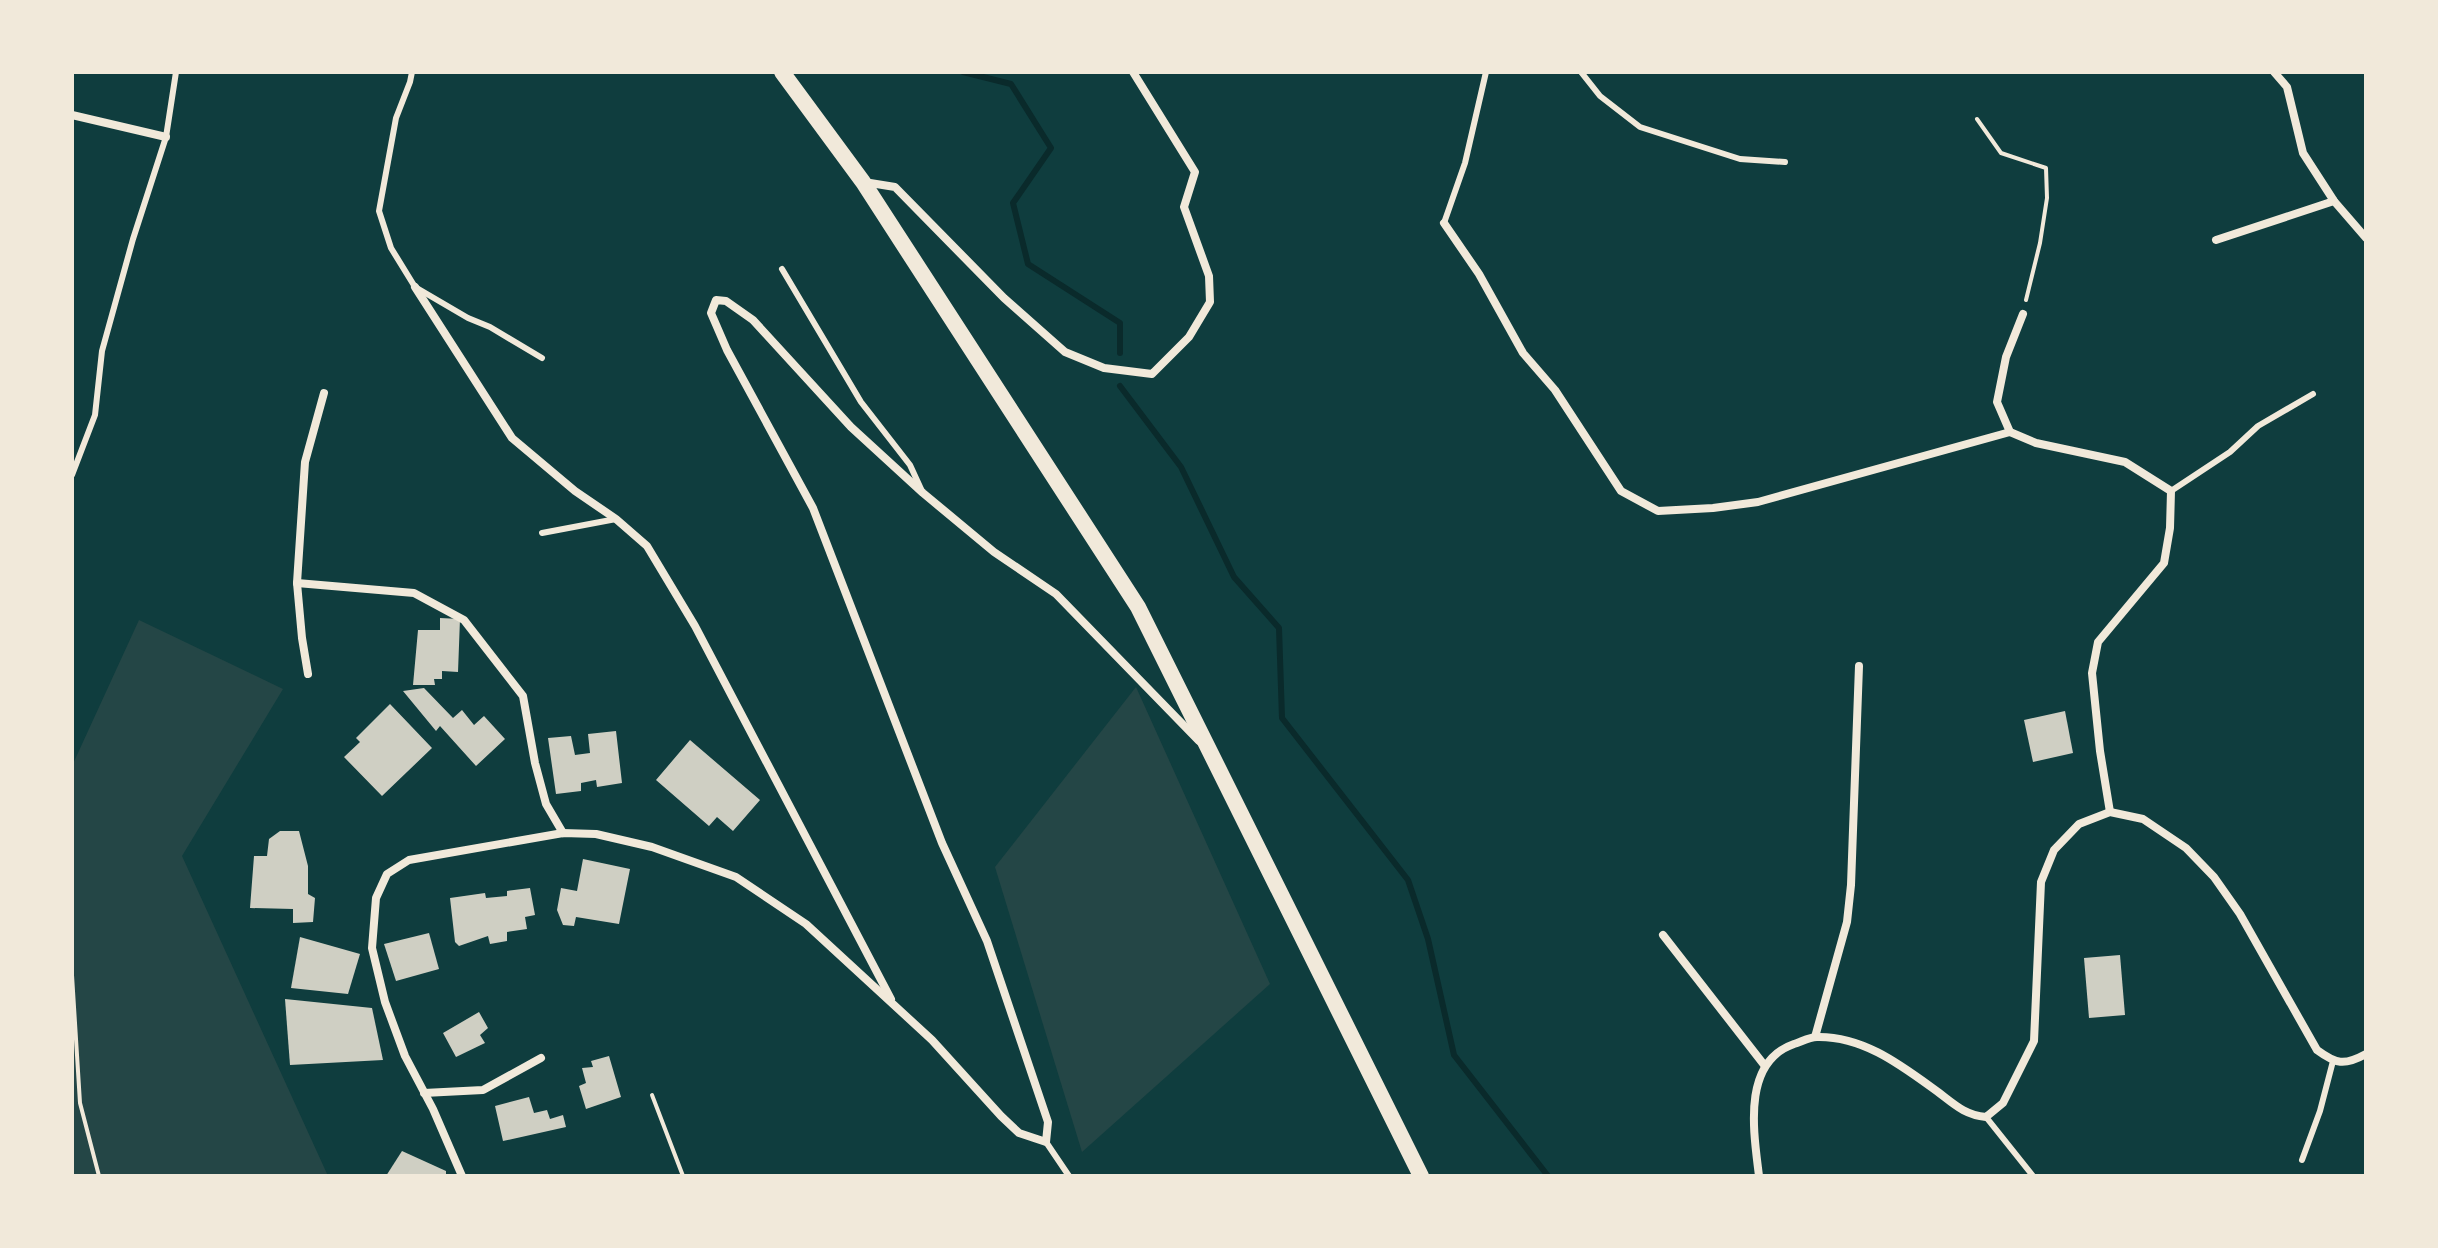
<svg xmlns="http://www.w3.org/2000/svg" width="2438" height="1248" viewBox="0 0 2438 1248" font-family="Figtree,sans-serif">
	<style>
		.green { fill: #244646 }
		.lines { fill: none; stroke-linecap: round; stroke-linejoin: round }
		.stream { stroke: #0a2a2b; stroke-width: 6 }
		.building { fill: #cfcfc3 }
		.path { stroke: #f1e9da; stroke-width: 4 }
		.service { stroke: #f1e9da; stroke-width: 6 }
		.minor { stroke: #f1e9da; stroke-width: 8 }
		.secondary { stroke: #f1e9da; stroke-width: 16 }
	</style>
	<rect width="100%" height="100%" fill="#0f3d3e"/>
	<g class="green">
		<polygon points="139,620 283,689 182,856 328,1176 72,1176 72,766"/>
		<polygon points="1136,687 1270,984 1082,1152 995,867"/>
	</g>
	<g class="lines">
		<g class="stream">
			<polyline points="963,72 1011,84 1051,148 1013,203 1028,264 1120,323 1120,353"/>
			<polyline points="1120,386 1181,467 1234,577 1279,628 1282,718 1408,880 1428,939 1454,1055 1548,1176"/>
		</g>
	</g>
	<g class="building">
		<polygon points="440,618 460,619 458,672 442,671 442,679 434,679 435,685 413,685 418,630 440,630"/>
		<polygon points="424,688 453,718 462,710 474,725 484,716 505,739 476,766 440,726 436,731 403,691"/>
		<polygon points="390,704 432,748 382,796 344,757 360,742 356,738"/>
		<polygon points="2065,711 2073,753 2033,762 2024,720"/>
		<polygon points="616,731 622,783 597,787 596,780 581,783 581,791 556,794 548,738 571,736 575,755 590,753 588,734"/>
		<polygon points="690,740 760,800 733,831 717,817 709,826 656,780"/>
		<polygon points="280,831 299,831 308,866 308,894 315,898 313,922 293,923 293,909 250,908 254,856 267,856 269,839"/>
		<polygon points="583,859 630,869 619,924 576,917 574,926 563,925 557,910 561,888 577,891"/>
		<polygon points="530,888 535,915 525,917 527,929 507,932 507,941 490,944 488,936 459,946 455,942 450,898 485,893 486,898 507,896 507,891"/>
		<polygon points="429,933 439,969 396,981 384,944"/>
		<polygon points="300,937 360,954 348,994 291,988"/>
		<polygon points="2120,955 2125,1015 2089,1018 2084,958"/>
		<polygon points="285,999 372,1008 383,1060 290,1065"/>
		<polygon points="479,1012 488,1028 480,1035 485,1043 456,1057 443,1033"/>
		<polygon points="609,1056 621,1097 586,1109 579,1086 586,1083 582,1068 593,1067 591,1061"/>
		<polygon points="529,1097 534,1113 547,1110 550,1119 563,1115 566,1127 503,1141 495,1106"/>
		<polygon points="402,1151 446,1171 446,1176 386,1176"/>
	</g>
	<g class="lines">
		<g class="path">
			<polyline points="1977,119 2001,153 2046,168 2047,198 2040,243 2026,300"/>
			<polyline points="72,975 80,1103 99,1176"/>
			<polyline points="652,1095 683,1176"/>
		</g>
		<g class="service">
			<polyline points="412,72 410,82 396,118 379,211 391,248 415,287 468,318 490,327 542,358"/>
			<polyline points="1581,72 1600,96 1640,127 1740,159 1785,162"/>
			<polyline points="1444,223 1465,163 1486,72"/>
			<polyline points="782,269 861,402 910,465 921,489"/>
			<polyline points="72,475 95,415 102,351 133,239 166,137 176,72"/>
			<polyline points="2171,491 2230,452 2258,426 2313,394"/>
			<polyline points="542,533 616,519"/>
			<polyline points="1986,1117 2033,1176"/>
			<polyline points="1046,1142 1069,1176"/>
			<polyline points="2302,1160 2320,1111 2333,1061"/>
		</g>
		<g class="minor">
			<polyline points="2274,72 2287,87 2303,153 2334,201 2366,238"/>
			<polyline points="72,115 166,137"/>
			<polyline points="864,182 895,187 1004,298 1065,352 1104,368 1152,374 1189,337 1210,302 1209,276 1184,207 1195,172 1133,72"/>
			<polyline points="1444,223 1479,274 1523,353 1555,390 1621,491 1658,511 1713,508 1758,502 2010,432"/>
			<polyline points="2216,240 2334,201"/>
			<polyline points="415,287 512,438 575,491 616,519 647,546 695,626 891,999"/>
			<polyline points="2023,314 2006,357 1997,402 2010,432 2036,443 2125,462 2171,491 2170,528 2164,563 2098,642 2092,673 2100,751 2110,812"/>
			<polyline points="297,583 414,593 464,620 523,696 535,763 546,804 563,833"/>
			<polyline points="308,674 302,638 297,583 305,462 324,393"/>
			<polyline points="1663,935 1765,1066"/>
			<polyline points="1815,1037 1847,922 1851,885 1859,666"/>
			<polyline points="424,1093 483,1090 541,1058"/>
			<polyline points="462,1176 433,1109 405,1056 385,1002 372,948 376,898 387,874 409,860 563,833 596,834 652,847 736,877 806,924 932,1040 1001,1116 1019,1133 1046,1142 1048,1122 987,941 942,843 813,508 727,350 711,313 716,300 726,301 753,320 851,427 923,493 994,552 1056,594 1199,741"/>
			<path d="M1759 1176C1754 1134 1741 1062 1794 1044 1801 1042 1809 1037 1817 1037 1864 1036 1902 1066 1938 1092 1955 1105 1965 1115 1986 1117L2003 1103 2034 1041 2041 882 2054 850 2079 824 2110 812 2143 819 2186 848 2214 877 2240 914 2317 1050C2336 1064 2344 1066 2366 1054"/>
		</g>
		<polyline class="secondary" points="782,72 863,182 1138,607 1421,1176"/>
	</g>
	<rect width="2438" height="1248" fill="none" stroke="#f1e9da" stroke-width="148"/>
</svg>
